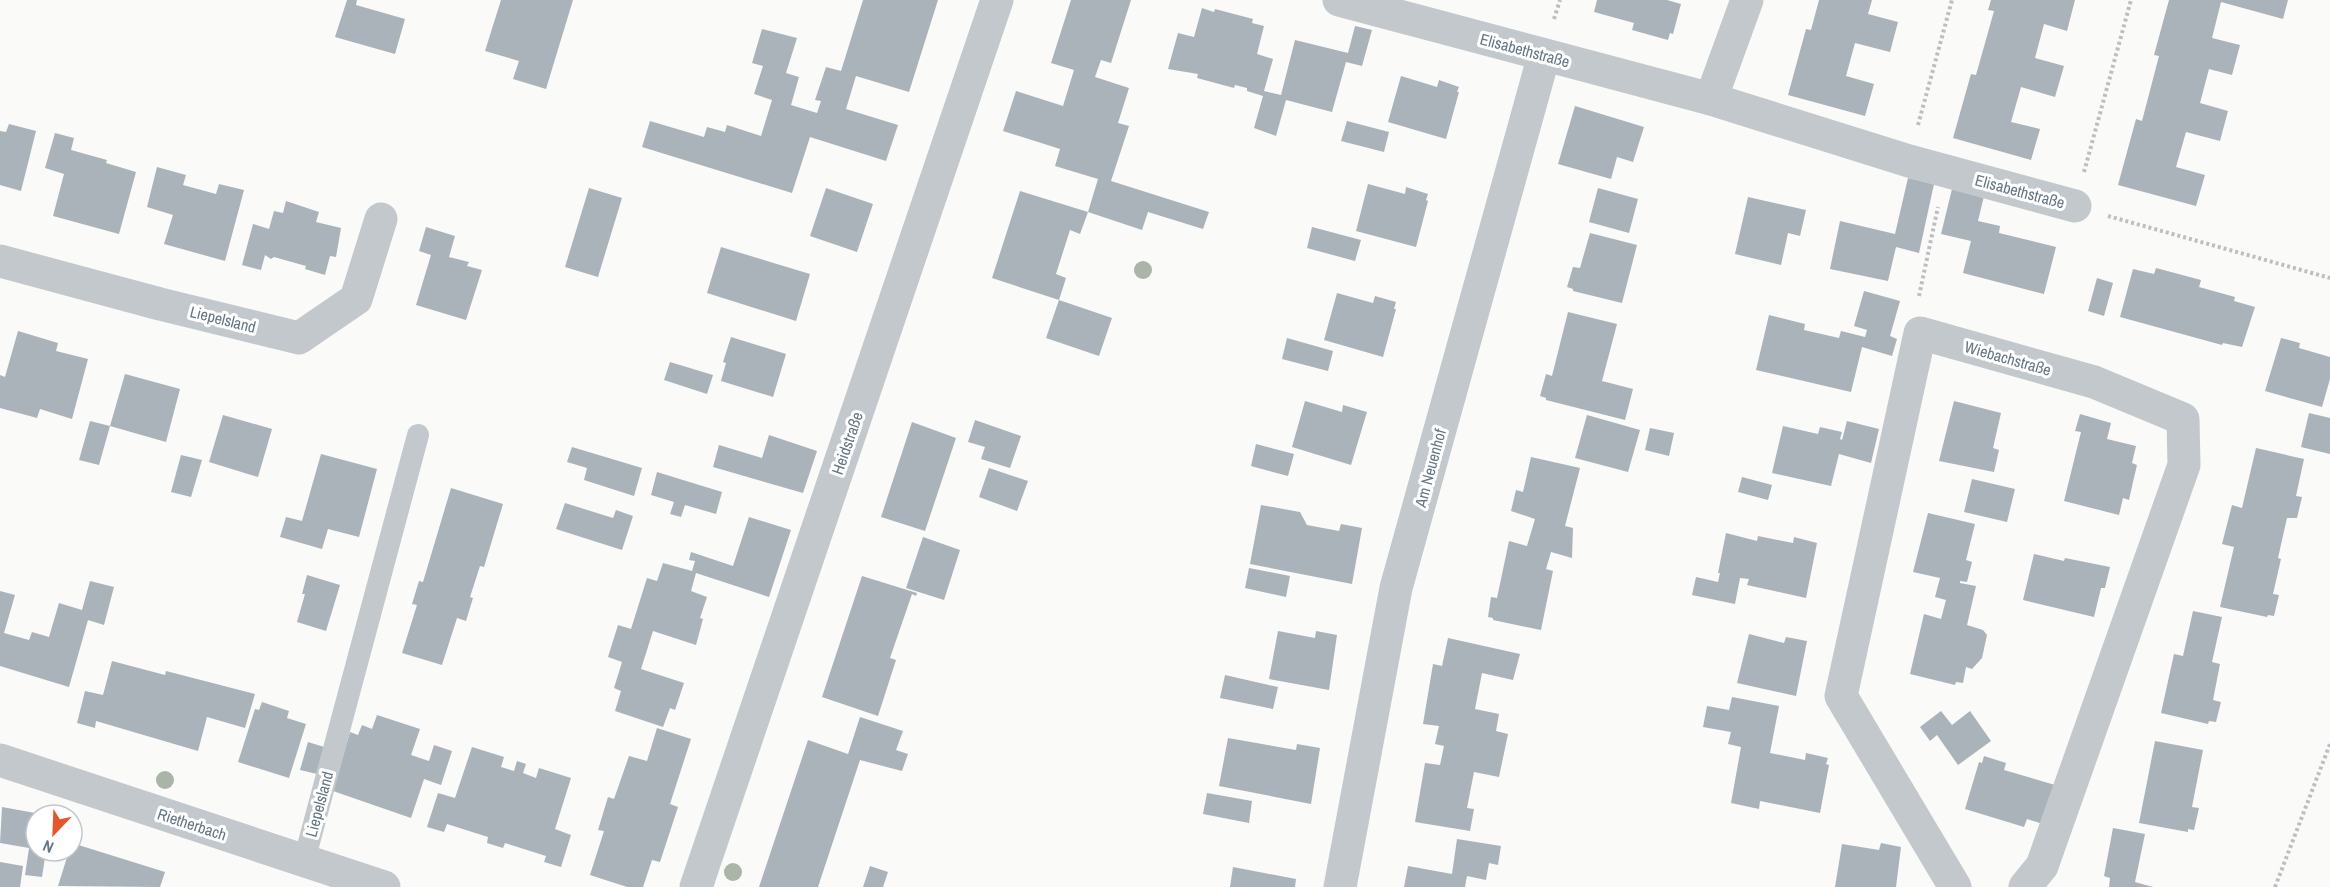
<svg xmlns="http://www.w3.org/2000/svg" width="2330" height="887" viewBox="0 0 2330 887" font-family="'Archivo Narrow',sans-serif">
	<style>
		.building { fill: #aab3b9 }
		.lines { fill: none; stroke-linecap: round; stroke-linejoin: round }
		.path { stroke: #bbbfc2; stroke-width: 4; stroke-dasharray: 3 3; stroke-linecap: butt }
		.service { stroke: #c3c8cc; stroke-width: 22 }
		.minor { stroke: #c3c8cc; stroke-width: 33 }
		.tree { fill: #aab4a7 }
		.labels { text-anchor: middle; stroke-width: 6; stroke-linejoin: round; paint-order: stroke }
		.street-label { font-size: 16px; fill: #657683; stroke: #fff }
	</style>
	<rect width="100%" height="100%" fill="#fafaf8"/>
	<g class="building">
		<polygon points="347,0 357,0 356,5 405,19 395,54 335,37"/>
		<polygon points="501,0 573,0 546,89 513,79 519,61 485,51"/>
		<polygon points="863,0 938,0 909,92 856,76 846,109 898,125 886,161 810,137 792,193 642,147 650,121 704,137 707,127 725,132 727,125 761,136 772,100 754,94 763,66 752,63 762,29 797,38 786,73 799,77 791,105 817,113 821,101 815,100 826,67 841,71"/>
		<polygon points="1071,0 1131,0 1111,63 1101,60 1095,77 1129,88 1118,123 1129,126 1111,181 1209,212 1203,229 1148,212 1142,230 1088,212 1098,179 1055,166 1060,149 1003,131 1016,91 1063,106 1074,70 1051,63"/>
		<polygon points="1597,0 1667,0 1681,4 1673,34 1670,33 1668,40 1632,30 1634,23 1594,12"/>
		<polygon points="1819,0 1872,0 1868,14 1898,22 1890,52 1855,43 1846,76 1874,84 1865,116 1788,95 1806,29 1811,30"/>
		<polygon points="1991,0 2075,0 2067,31 2044,24 2035,58 2064,66 2055,97 2021,87 2011,122 2040,129 2031,160 1953,138 1971,74 1976,75 1994,11 1988,10"/>
		<polygon points="2169,0 2288,0 2283,19 2221,2 2212,38 2240,45 2232,75 2209,69 2200,103 2228,111 2220,141 2186,132 2176,167 2205,175 2196,206 2118,185 2136,119 2142,121 2159,56 2154,55"/>
		<polygon points="1202,8 1214,12 1215,9 1253,19 1252,23 1264,26 1257,54 1273,59 1264,91 1281,95 1295,40 1348,53 1355,26 1372,30 1362,66 1346,62 1332,112 1286,100 1276,136 1254,128 1263,96 1247,91 1247,88 1235,85 1234,88 1197,78 1198,74 1168,69 1178,33 1194,37"/>
		<polygon points="1401,76 1437,87 1439,80 1459,87 1457,92 1459,92 1446,139 1388,122"/>
		<polygon points="1575,106 1644,127 1633,162 1617,157 1611,179 1558,164"/>
		<polygon points="1347,121 1389,132 1384,152 1341,141"/>
		<polygon points="9,124 36,131 21,191 0,185 0,131 6,132"/>
		<polygon points="55,133 74,138 71,150 107,160 106,163 136,172 119,234 53,216 64,174 45,168"/>
		<polygon points="157,167 186,175 183,185 216,194 219,184 244,190 225,261 164,244 173,215 147,207"/>
		<polygon points="1908,178 1934,184 1919,253 1896,247 1888,281 1830,269 1840,221 1895,234"/>
		<polygon points="1368,184 1405,194 1406,187 1428,194 1426,200 1428,201 1416,247 1356,231"/>
		<polygon points="589,188 622,198 598,277 565,267"/>
		<polygon points="826,188 873,204 857,252 810,236"/>
		<polygon points="1598,188 1638,199 1629,233 1589,222"/>
		<polygon points="1952,189 1984,196 1978,221 2000,226 1999,233 2056,247 2044,294 1963,273 1971,241 1941,234"/>
		<polygon points="1020,191 1088,212 1080,234 1070,230 1056,274 1066,278 1059,300 992,278"/>
		<polygon points="1748,197 1806,210 1800,236 1788,233 1781,265 1735,254"/>
		<polygon points="286,201 319,212 316,222 341,228 336,257 330,256 325,275 305,269 306,266 274,257 271,259 265,255 261,270 242,265 253,224 269,229 274,211 283,213"/>
		<polygon points="426,227 455,236 449,257 469,262 467,266 482,270 466,320 416,305 431,255 419,251"/>
		<polygon points="1312,227 1361,240 1355,261 1307,248"/>
		<polygon points="1590,233 1637,245 1622,303 1573,291 1573,289 1567,287 1573,267 1580,268"/>
		<polygon points="721,247 810,274 796,321 707,293"/>
		<polygon points="2156,268 2201,280 2199,287 2235,297 2234,301 2255,307 2242,347 2223,343 2222,345 2120,317 2133,269 2154,274"/>
		<polygon points="2097,278 2113,283 2104,316 2088,311"/>
		<polygon points="1864,291 1900,301 1890,336 1897,339 1892,356 1862,347 1851,392 1756,370 1769,315 1805,324 1804,330 1839,338 1841,331 1865,337 1867,330 1854,326"/>
		<polygon points="1337,293 1373,303 1375,296 1396,302 1394,309 1396,309 1383,357 1324,340"/>
		<polygon points="1059,300 1112,318 1099,356 1046,338"/>
		<polygon points="1568,312 1617,324 1602,381 1633,389 1625,420 1546,400 1546,398 1540,396 1546,374 1552,376"/>
		<polygon points="18,331 58,343 56,351 88,359 72,419 40,409 37,418 0,408 0,375 5,377"/>
		<polygon points="731,337 786,354 773,397 721,381 726,363 723,362"/>
		<polygon points="1287,338 1333,351 1328,371 1282,359"/>
		<polygon points="2281,338 2300,343 2299,348 2330,357 2330,379 2322,407 2265,391"/>
		<polygon points="670,362 713,375 707,394 664,380"/>
		<polygon points="125,374 180,389 166,442 110,426"/>
		<polygon points="1305,401 1342,412 1343,405 1367,412 1351,465 1292,447"/>
		<polygon points="1954,401 2001,413 1993,448 1999,450 1994,472 1939,461"/>
		<polygon points="2309,413 2330,418 2330,454 2301,447"/>
		<polygon points="2080,414 2111,423 2107,439 2136,446 2132,463 2137,465 2133,482 2129,500 2123,498 2119,515 2064,501 2081,432 2075,431"/>
		<polygon points="223,415 272,429 258,477 209,462"/>
		<polygon points="1587,415 1640,430 1628,472 1575,458"/>
		<polygon points="975,420 1021,436 1010,468 981,459 985,447 968,442"/>
		<polygon points="90,421 110,426 99,465 79,460"/>
		<polygon points="1847,421 1879,429 1871,463 1839,454 1831,486 1772,473 1783,426 1818,434 1820,427 1842,432 1840,439 1842,440"/>
		<polygon points="912,422 956,438 925,531 881,517"/>
		<polygon points="1650,428 1674,433 1669,456 1645,450"/>
		<polygon points="769,435 817,451 803,493 713,467 719,445 762,458"/>
		<polygon points="1256,444 1294,454 1288,476 1251,466"/>
		<polygon points="572,447 642,468 634,496 584,480 587,468 567,462"/>
		<polygon points="2256,448 2304,459 2296,496 2302,497 2297,518 2287,518 2278,558 2281,559 2273,594 2279,595 2274,616 2268,615 2267,617 2220,607 2234,547 2222,544 2232,505 2242,508"/>
		<polygon points="321,454 377,469 359,537 328,529 322,549 280,537 286,517 302,521"/>
		<polygon points="181,455 202,460 191,497 171,492"/>
		<polygon points="1531,457 1580,468 1565,526 1573,528 1572,558 1551,552 1546,569 1553,571 1541,630 1493,620 1493,618 1488,617 1491,597 1497,598 1509,541 1527,546 1535,519 1511,511 1516,490 1523,492"/>
		<polygon points="989,468 1028,481 1017,511 979,497"/>
		<polygon points="657,472 722,492 716,514 685,505 681,517 670,514 674,502 651,495"/>
		<polygon points="1742,477 1772,485 1768,500 1738,492"/>
		<polygon points="1972,479 2015,489 2007,522 1964,512"/>
		<polygon points="451,488 503,504 484,567 480,566 470,597 473,598 466,621 457,618 442,665 402,653 417,605 412,604 419,581 423,582"/>
		<polygon points="565,503 613,518 616,510 633,516 622,550 556,529"/>
		<polygon points="1261,505 1300,512 1307,525 1339,531 1341,524 1362,528 1352,584 1250,564"/>
		<polygon points="1928,513 1975,524 1966,560 1972,562 1967,582 1960,581 1960,583 1976,586 1967,625 1983,630 1987,635 1982,658 1972,669 1966,667 1963,683 1956,682 1955,685 1910,674 1924,614 1941,619 1946,600 1935,597 1940,578 1913,572"/>
		<polygon points="749,517 791,530 769,597 696,573 691,591 707,597 700,618 703,619 696,645 653,631 641,669 684,683 675,710 670,708 663,727 615,711 621,691 614,688 622,662 608,657 618,625 631,629 647,578 657,581 663,563 692,571 695,561 689,560 691,552 733,566"/>
		<polygon points="1726,533 1757,541 1758,536 1793,543 1794,537 1817,543 1806,598 1747,585 1749,579 1740,578 1735,604 1692,595 1696,577 1718,582 1720,573 1718,573"/>
		<polygon points="923,537 960,550 944,600 906,588"/>
		<polygon points="2034,554 2064,561 2065,558 2110,567 2105,588 2101,588 2094,617 2023,600"/>
		<polygon points="1249,568 1290,576 1286,597 1245,588"/>
		<polygon points="307,575 340,585 326,631 297,622 305,594 302,594"/>
		<polygon points="862,576 917,593 916,596 912,594 890,658 896,660 878,716 822,697"/>
		<polygon points="90,581 114,587 104,625 88,620 69,687 0,666 0,591 15,595 4,633 29,640 32,632 49,637 59,603 82,610"/>
		<polygon points="2193,611 2222,617 2212,662 2220,664 2213,700 2221,702 2216,722 2209,721 2208,724 2161,713 2174,654 2183,656"/>
		<polygon points="1278,631 1315,638 1316,631 1337,635 1329,690 1269,679"/>
		<polygon points="1749,634 1784,643 1786,637 1807,641 1796,696 1737,683"/>
		<polygon points="1448,638 1520,654 1513,680 1482,673 1475,709 1499,714 1496,731 1508,734 1499,777 1474,772 1467,808 1474,809 1470,831 1415,822 1425,763 1440,765 1444,746 1435,744 1439,726 1423,724 1433,664 1442,666"/>
		<polygon points="112,661 165,675 166,671 255,694 245,728 207,717 198,751 96,721 95,728 77,723 85,691 103,695"/>
		<polygon points="1225,675 1278,687 1273,709 1220,698"/>
		<polygon points="1732,697 1779,706 1770,753 1805,760 1806,753 1828,758 1826,764 1829,765 1820,813 1760,801 1759,809 1731,803 1741,747 1728,744 1731,732 1703,727 1707,706 1729,710"/>
		<polygon points="262,702 289,711 287,718 306,724 289,778 238,762 255,709 259,710"/>
		<polygon points="1941,711 1952,725 1970,711 1991,741 1958,765 1937,735 1930,741 1920,727"/>
		<polygon points="377,715 420,729 411,755 429,761 434,745 452,751 441,785 424,779 411,818 333,791 350,732 358,735 362,725 372,729"/>
		<polygon points="860,717 903,731 896,750 908,754 902,771 860,760 818,887 759,887 808,740 848,754"/>
		<polygon points="657,728 691,739 670,804 678,807 660,862 652,860 643,887 627,887 590,875 604,831 598,830 608,797 614,799 629,756 647,761"/>
		<polygon points="1228,738 1296,750 1297,744 1320,748 1311,804 1219,786"/>
		<polygon points="2155,741 2203,750 2192,807 2199,808 2194,830 2188,829 2188,832 2139,823"/>
		<polygon points="308,742 324,747 317,774 300,770"/>
		<polygon points="472,747 504,757 501,767 514,771 517,761 526,764 523,773 536,778 539,768 571,778 555,829 571,835 561,867 544,862 546,856 505,843 503,848 487,843 488,837 447,824 444,832 427,827 438,793 455,798"/>
		<polygon points="1984,756 2006,763 2004,770 2055,785 2043,824 2027,819 2024,827 1965,809 1979,762 1982,763"/>
		<polygon points="1207,793 1252,801 1249,823 1203,814"/>
		<polygon points="2,807 35,813 30,841 36,842 36,851 46,851 42,877 25,875 29,848 0,843"/>
		<polygon points="2113,828 2145,834 2135,882 2153,887 2109,887 2110,878 2104,876"/>
		<polygon points="1457,839 1501,846 1498,865 1489,863 1486,880 1467,876 1465,887 1404,887 1408,866 1452,874"/>
		<polygon points="72,843 165,872 160,887 58,886 69,851 72,851"/>
		<polygon points="1881,843 1901,847 1896,887 1835,887 1842,844 1879,850"/>
		<polygon points="0,862 23,866 20,887 0,887"/>
		<polygon points="870,866 888,872 883,887 863,887"/>
		<polygon points="1233,867 1296,879 1295,887 1230,887"/>
	</g>
	<g class="lines">
		<g class="path">
			<polyline points="1554,19 1560,0"/>
			<polyline points="1918,125 1952,0"/>
			<polyline points="2084,172 2131,0"/>
			<polyline points="2108,216 2330,278"/>
			<polyline points="1919,296 1938,207"/>
			<polyline points="2275,887 2330,744"/>
		</g>
		<polyline class="service" points="304,861 418,435"/>
		<g class="minor">
			<polyline points="1339,0 1711,99 1909,161 2075,206"/>
			<polyline points="1711,99 1747,0"/>
			<polyline points="0,261 160,304 299,338 356,299 381,219"/>
			<polyline points="0,760 384,887"/>
			<polyline points="696,887 997,0"/>
			<polyline points="1340,887 1396,588 1544,55"/>
			<polyline points="1955,887 1841,696 1920,333 2094,382 2183,419 2184,465 2042,866 2025,887"/>
		</g>
	</g>
	<g class="tree">
		<circle cx="1143" cy="270" r="9"/>
		<circle cx="165" cy="780" r="9"/>
		<circle cx="733" cy="872" r="9"/>
	</g>
	<g class="labels">
		<g class="street-label">
			<text transform="translate(1525 50) rotate(15)" y="6">Elisabethstraße</text>
			<text transform="translate(2020 191) rotate(15)" y="6">Elisabethstraße</text>
			<text transform="translate(223 319) rotate(14)" y="6">Liepelsland</text>
			<text transform="translate(2008 358) rotate(16)" y="6">Wiebachstraße</text>
			<text transform="translate(847 443) rotate(-71)" y="6">Heidstraße</text>
			<text transform="translate(1430 468) rotate(-75)" y="6">Am Neuenhof</text>
			<text transform="translate(319 804) rotate(-75)" y="6">Liepelsland</text>
			<text transform="translate(192 824) rotate(18)" y="6">Rietherbach</text>
		</g>
	</g>
	<g transform="translate(54 833) rotate(203)"><circle r="28" fill="#ffffff" stroke="#c1c8cd" stroke-width="1.5"/>
	<path d="M0-4.5L10 22L0 15L-10 22Z" fill="#e4572e"/>
	<text y="-9" font-size="16" font-weight="bold" text-anchor="middle" fill="#657683">N</text>
	</g>
</svg>
